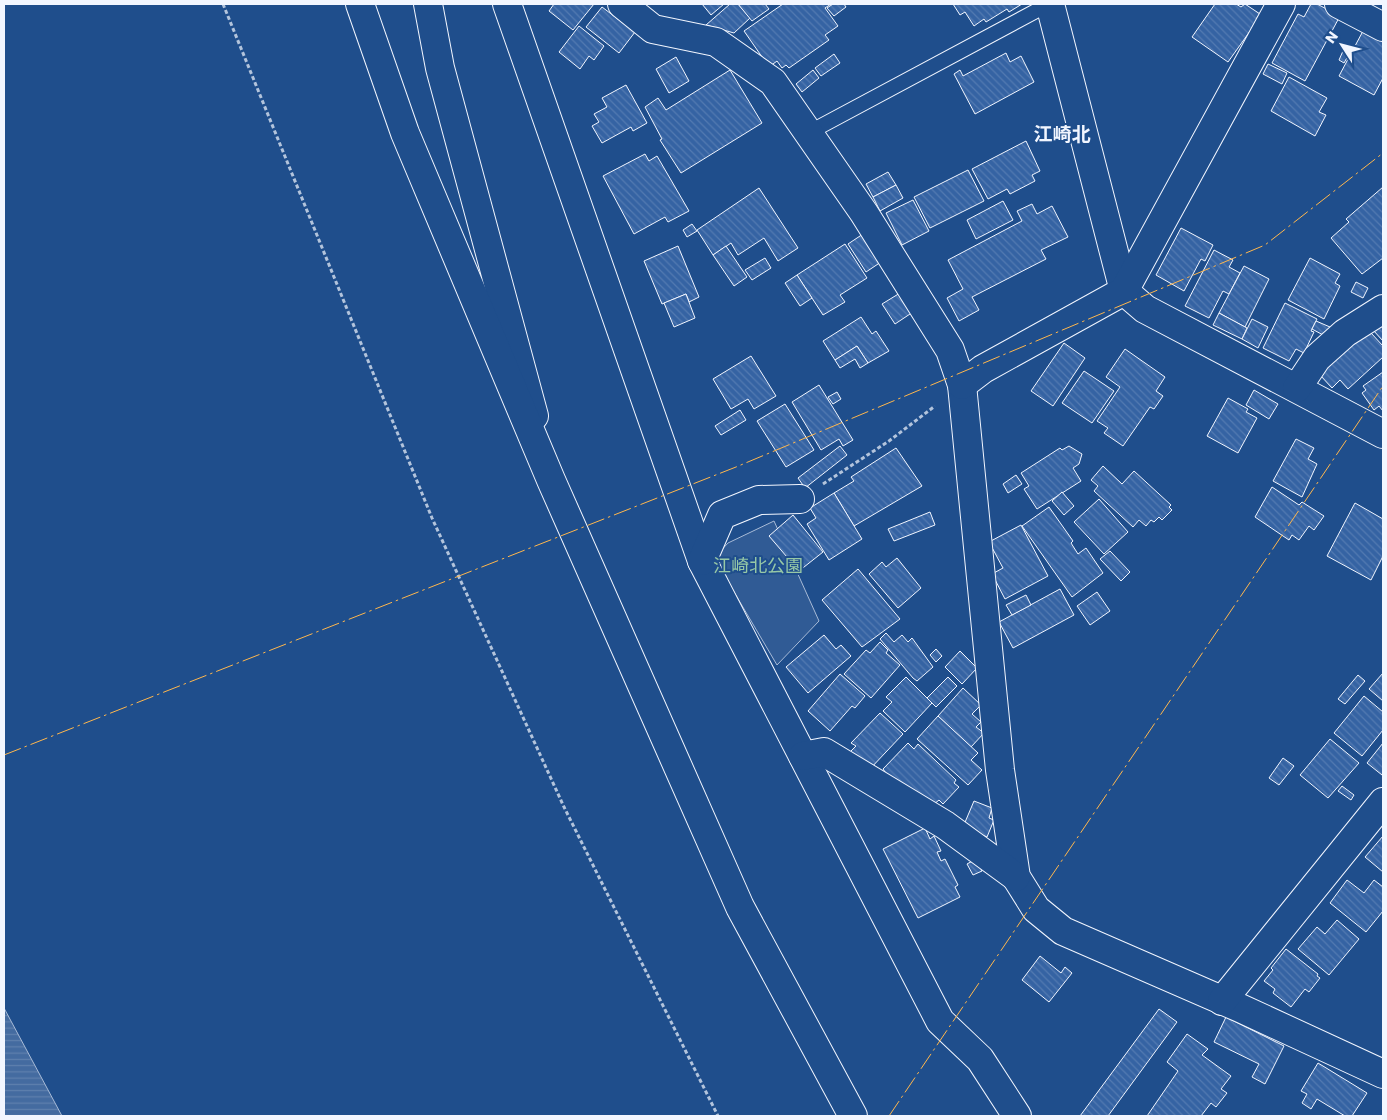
<svg xmlns="http://www.w3.org/2000/svg" width="1387" height="1120" viewBox="0 0 1387 1120" font-family="Poppins,'Noto Sans JP',sans-serif">
	<style>
		.green { fill: #305b95; stroke: #a8bbd7 }
		.water { fill: url(#water-rules); stroke: #a8bbd7 }
		.building { fill: url(#building-back-hatch); stroke: #f2f6ff }
		.lines { fill: none; stroke-linecap: round; stroke-linejoin: round }
		.service-casing { stroke: #f2f6ff; stroke-width: 16 }
		.minor-casing { stroke: #f2f6ff; stroke-width: 30 }
		.tertiary-casing { stroke: #f2f6ff; stroke-width: 30 }
		.path { stroke: #b3c4dc; stroke-width: 3; stroke-dasharray: 4 2.5; stroke-linecap: butt }
		.service { stroke: #1f4e8c; stroke-width: 14 }
		.minor { stroke: #1f4e8c; stroke-width: 28 }
		.tertiary { stroke: #1f4e8c; stroke-width: 28 }
		.power { stroke: #ffb74d; stroke-width: 1; stroke-dasharray: 18 4 2.5 4; stroke-linecap: butt }
		.labels { text-anchor: middle; stroke-width: 4; stroke-linejoin: round; paint-order: stroke }
		.park-label { font-size: 18px; fill: #97c8a6; stroke: #1f4e8c }
		.neighbourhood-label { font-size: 19px; font-weight: bold; fill: #f2f6ff; stroke: #1f4e8c }
	</style>
	<defs>
		<pattern id="water-rules" width="6" height="5" patternUnits="userSpaceOnUse" patternTransform="scale(1.25)"><rect width="6" height="5" fill="#446ba0"/><path d="M0 2.5h6" fill="none" stroke="#5f81ae"/></pattern>
		<pattern id="building-back-hatch" width="6" height="6" patternUnits="userSpaceOnUse" patternTransform="scale(1.25)"><rect width="6" height="6" fill="#3563a3"/><path d="M-1 5l2 2M0 0l6 6M5-1l2 2" fill="none" stroke="#537ab1"/></pattern>
	</defs>
	<rect width="100%" height="100%" fill="#1f4e8c"/>
	<polygon class="green" points="774,521 819,621 777,665 714,558 728,543"/>
	<polygon class="water" points="4,1008 62,1116 4,1116"/>
	<g class="building">
		<polygon points="554,4 594,4 573,30 549,11"/>
		<polygon points="702,4 724,4 711,15"/>
		<polygon points="730,4 738,4 750,18 734,33 706,25"/>
		<polygon points="738,4 765,4 769,9 752,21"/>
		<polygon points="783,4 831,4 825,8 838,26 825,35 829,40 789,68 786,65 782,68 777,61 769,67 744,31"/>
		<polygon points="833,4 844,4 846,7 834,16 827,8"/>
		<polygon points="953,4 1022,4 1009,12 1007,9 986,22 984,19 974,26 965,12 960,15"/>
		<polygon points="1215,4 1236,4 1241,7 1245,4 1260,14 1256,19 1258,20 1228,62 1192,37"/>
		<polygon points="1311,4 1317,4 1340,16 1305,81 1272,63 1298,14 1304,17"/>
		<polygon points="602,7 635,32 619,53 586,27"/>
		<polygon points="579,26 604,46 594,60 589,56 580,69 559,52"/>
		<polygon points="1363,31 1383,42 1383,78 1374,95 1339,76"/>
		<polygon points="1343,51 1349,54 1344,63 1339,60"/>
		<polygon points="1006,53 1010,62 1021,56 1034,82 975,114 954,74 960,70 963,76"/>
		<polygon points="834,54 840,63 821,76 815,68"/>
		<polygon points="676,57 689,81 669,93 656,69"/>
		<polygon points="1268,64 1287,73 1282,84 1263,74"/>
		<polygon points="730,70 762,123 681,173 660,140 662,139 645,107 658,98 666,110"/>
		<polygon points="813,70 819,78 802,92 796,84"/>
		<polygon points="1289,77 1327,98 1319,112 1326,115 1315,136 1271,111"/>
		<polygon points="626,85 647,123 633,131 631,127 602,143 592,126 599,122 594,114 607,107 602,98"/>
		<polygon points="1026,141 1040,171 1032,175 1035,181 1010,194 1007,189 988,199 972,169"/>
		<polygon points="645,154 649,161 657,156 689,211 668,222 665,217 634,234 603,176"/>
		<polygon points="968,170 984,201 930,228 914,197"/>
		<polygon points="888,172 896,185 873,197 866,184"/>
		<polygon points="896,185 903,198 880,211 873,197"/>
		<polygon points="1383,187 1383,258 1362,274 1331,238 1349,222 1346,219"/>
		<polygon points="759,188 798,248 778,261 764,238 738,255 731,243 713,255 697,230"/>
		<polygon points="913,200 929,231 902,245 886,213"/>
		<polygon points="1003,201 1013,220 976,239 967,220"/>
		<polygon points="1032,204 1037,214 1052,206 1068,237 1041,250 1046,259 972,297 979,310 959,321 947,298 963,289 948,260 1022,221 1017,211"/>
		<polygon points="692,224 697,231 687,237 683,230"/>
		<polygon points="1181,228 1213,245 1205,261 1201,259 1184,291 1156,275"/>
		<polygon points="863,234 881,262 866,272 848,244"/>
		<polygon points="845,244 867,278 840,295 845,302 823,315 797,275"/>
		<polygon points="678,246 699,297 689,302 686,294 662,304 644,261"/>
		<polygon points="726,246 747,277 734,286 713,255"/>
		<polygon points="1214,250 1233,260 1229,267 1240,273 1229,294 1223,291 1209,318 1185,306"/>
		<polygon points="765,258 771,268 752,280 745,270"/>
		<polygon points="1310,258 1340,274 1335,283 1340,286 1324,319 1288,300"/>
		<polygon points="1244,266 1269,279 1245,327 1219,313"/>
		<polygon points="797,275 812,298 800,306 785,283"/>
		<polygon points="1356,282 1368,288 1363,298 1351,292"/>
		<polygon points="900,293 913,312 895,324 882,304"/>
		<polygon points="686,294 695,318 674,327 664,303"/>
		<polygon points="1285,303 1317,319 1311,331 1314,332 1304,353 1296,349 1289,361 1263,348"/>
		<polygon points="1219,313 1247,328 1242,339 1213,325"/>
		<polygon points="861,317 872,334 876,331 889,351 868,363 857,346 835,360 823,341"/>
		<polygon points="1252,319 1268,327 1258,348 1242,339"/>
		<polygon points="1316,321 1330,327 1325,336 1312,329"/>
		<polygon points="1383,324 1383,341 1373,330"/>
		<polygon points="1364,332 1371,333 1383,346 1383,357 1348,389 1340,380 1332,388 1320,375 1324,368"/>
		<polygon points="1064,343 1085,358 1053,406 1031,391"/>
		<polygon points="857,346 868,363 860,368 855,359 840,368 835,360"/>
		<polygon points="1125,349 1165,377 1156,391 1163,396 1154,409 1150,407 1123,446 1104,433 1108,428 1097,421 1120,387 1106,377"/>
		<polygon points="751,356 776,396 754,409 748,399 731,409 713,379"/>
		<polygon points="1084,371 1114,391 1092,423 1062,403"/>
		<polygon points="1383,372 1383,411 1379,406 1374,410 1362,393 1366,390 1363,386"/>
		<polygon points="819,385 853,440 843,446 839,439 821,450 792,402"/>
		<polygon points="1254,390 1278,404 1269,419 1246,405"/>
		<polygon points="837,392 841,399 833,404 828,397"/>
		<polygon points="1228,398 1248,409 1246,412 1257,418 1238,453 1207,436"/>
		<polygon points="785,404 814,450 786,467 757,421"/>
		<polygon points="740,410 746,420 721,435 715,426"/>
		<polygon points="1296,439 1314,448 1308,459 1317,464 1302,497 1273,481"/>
		<polygon points="840,446 847,455 805,488 798,478"/>
		<polygon points="1069,446 1082,454 1079,464 1073,468 1081,481 1037,509 1024,489 1029,486 1021,473 1060,448 1062,450"/>
		<polygon points="896,448 922,486 854,526 834,493 854,481 851,477"/>
		<polygon points="1103,466 1122,484 1134,471 1171,505 1169,507 1172,510 1162,520 1159,517 1154,522 1151,520 1146,526 1139,520 1133,527 1094,491 1098,486 1091,480"/>
		<polygon points="1016,475 1022,484 1008,493 1003,484"/>
		<polygon points="1272,487 1299,505 1302,502 1324,516 1314,530 1309,526 1299,540 1292,535 1289,540 1255,517"/>
		<polygon points="1062,492 1074,506 1064,515 1052,501"/>
		<polygon points="834,493 862,539 829,560 807,524 816,518 810,508"/>
		<polygon points="1099,499 1128,532 1104,554 1074,522"/>
		<polygon points="1355,503 1383,519 1383,556 1371,580 1327,556"/>
		<polygon points="1049,507 1073,541 1071,543 1078,554 1086,548 1103,573 1072,597 1022,526"/>
		<polygon points="930,512 935,525 894,541 888,529"/>
		<polygon points="793,515 823,552 799,571 769,536"/>
		<polygon points="1021,525 1048,576 1005,599 992,574 1003,568 989,542"/>
		<polygon points="1110,551 1130,572 1121,581 1100,559"/>
		<polygon points="897,558 921,588 898,608 869,574 882,562 886,567"/>
		<polygon points="858,569 900,619 862,647 822,600"/>
		<polygon points="1060,589 1074,615 1013,648 999,622"/>
		<polygon points="1097,592 1110,611 1090,625 1077,606"/>
		<polygon points="1026,595 1031,605 1012,615 1006,605"/>
		<polygon points="886,633 894,642 902,635 908,642 912,638 933,667 917,681 913,678 880,639"/>
		<polygon points="824,635 836,649 841,645 851,656 808,693 786,667"/>
		<polygon points="880,642 888,650 886,653 900,665 871,698 844,674 866,650 870,653"/>
		<polygon points="936,649 942,656 936,662 930,655"/>
		<polygon points="960,651 977,668 962,684 945,667"/>
		<polygon points="1383,673 1383,701 1369,689"/>
		<polygon points="840,674 865,696 855,708 852,706 830,731 808,711"/>
		<polygon points="1358,675 1365,681 1345,704 1338,699"/>
		<polygon points="906,677 932,703 905,732 883,711 892,702 886,697"/>
		<polygon points="948,677 957,686 936,707 927,698"/>
		<polygon points="963,688 981,705 972,714 981,722 976,727 984,733 971,747 938,716"/>
		<polygon points="1364,696 1383,712 1383,730 1362,756 1334,733"/>
		<polygon points="880,713 903,734 869,770 850,752 856,746 851,743"/>
		<polygon points="938,716 978,753 971,760 982,770 968,785 917,739"/>
		<polygon points="1330,739 1359,763 1328,798 1300,775"/>
		<polygon points="908,743 914,749 918,744 956,780 954,783 959,787 943,804 939,800 933,805 921,794 918,798 890,779 883,769"/>
		<polygon points="1383,743 1383,773 1382,775 1367,763"/>
		<polygon points="1283,758 1294,766 1279,785 1269,778"/>
		<polygon points="1342,786 1354,795 1351,800 1338,791"/>
		<polygon points="974,801 992,808 989,818 994,820 987,837 963,827"/>
		<polygon points="925,828 930,839 934,836 941,851 937,852 941,861 945,859 958,885 955,887 960,897 918,918 883,849"/>
		<polygon points="1383,836 1383,872 1365,857"/>
		<polygon points="976,859 982,871 973,875 967,864"/>
		<polygon points="1347,880 1364,893 1374,880 1383,887 1383,911 1366,932 1330,903"/>
		<polygon points="1337,920 1359,939 1329,975 1298,949 1317,927 1325,934"/>
		<polygon points="1286,949 1318,974 1317,976 1320,978 1309,992 1305,989 1291,1007 1273,993 1275,989 1264,981 1273,970 1271,968"/>
		<polygon points="1040,956 1061,973 1065,967 1072,973 1049,1002 1022,980"/>
		<polygon points="1159,1009 1177,1022 1108,1116 1080,1116"/>
		<polygon points="1226,1017 1284,1046 1265,1084 1252,1077 1259,1064 1214,1042"/>
		<polygon points="1187,1034 1208,1049 1202,1055 1231,1076 1221,1089 1227,1093 1216,1107 1211,1103 1201,1116 1147,1116 1178,1071 1167,1062"/>
		<polygon points="1318,1063 1367,1093 1352,1116 1345,1116 1317,1099 1311,1109 1302,1103 1307,1094 1301,1091"/>
	</g>
	<g class="lines">
		<defs>
			<polyline id="service" points="808,133 1049,4"/>
			<g id="minor">
				<polyline points="428,4 440,68 534,416"/>
				<polyline points="507,4 702,561 940,1021 980,1059 1017,1116"/>
				<polyline points="622,4 653,29 716,42 773,82 864,213 950,350 962,385 1000,770 1016,877 1036,909 1063,931 1240,1008 1383,1074"/>
				<polyline points="1050,4 1124,291 1145,309 1383,434"/>
				<polyline points="1339,4 1383,27"/>
				<polyline points="962,385 983,369 1124,291 1281,4"/>
				<polyline points="1297,388 1317,358 1345,333 1383,309"/>
				<polyline points="702,561 722,515 759,500 800,499"/>
				<polyline points="803,756 824,752 945,825 1016,877"/>
				<polyline points="1222,1001 1383,802"/>
			</g>
			<polyline id="tertiary" points="360,4 405,133 551,480 740,907 853,1116"/>
		</defs>
		<use href="#service" class="service-casing"/>
		<use href="#minor" class="minor-casing"/>
		<use href="#tertiary" class="tertiary-casing"/>
		<g class="path">
			<polyline points="223,4 432,518 564,807 718,1116"/>
			<polyline points="823,484 889,441 935,406"/>
		</g>
		<use href="#service" class="service"/>
		<use href="#minor" class="minor"/>
		<use href="#tertiary" class="tertiary"/>
		<g class="power">
			<polyline points="4,755 736,467 1265,245 1383,153"/>
			<polyline points="889,1116 1383,386"/>
		</g>
	</g>
	<g class="labels">
		<g class="park-label">
			<text x="758" y="572">江崎北公園</text>
		</g>
		<g class="neighbourhood-label">
			<text x="1062" y="141">江崎北</text>
		</g>
	</g>
	<rect width="1387" height="1120" fill="none" stroke="#f2f6ff" stroke-width="10"/>
	<g transform="translate(1342 45) rotate(306)" stroke="#1f4e8c" stroke-width="4" paint-order="stroke">
	<path d="M0-4L9 19L0 12L-9 19Z" fill="#f2f6ff"/>
	<text y="-8" font-size="14" font-weight="bold" text-anchor="middle" fill="#f2f6ff">N</text>
	</g>
</svg>
